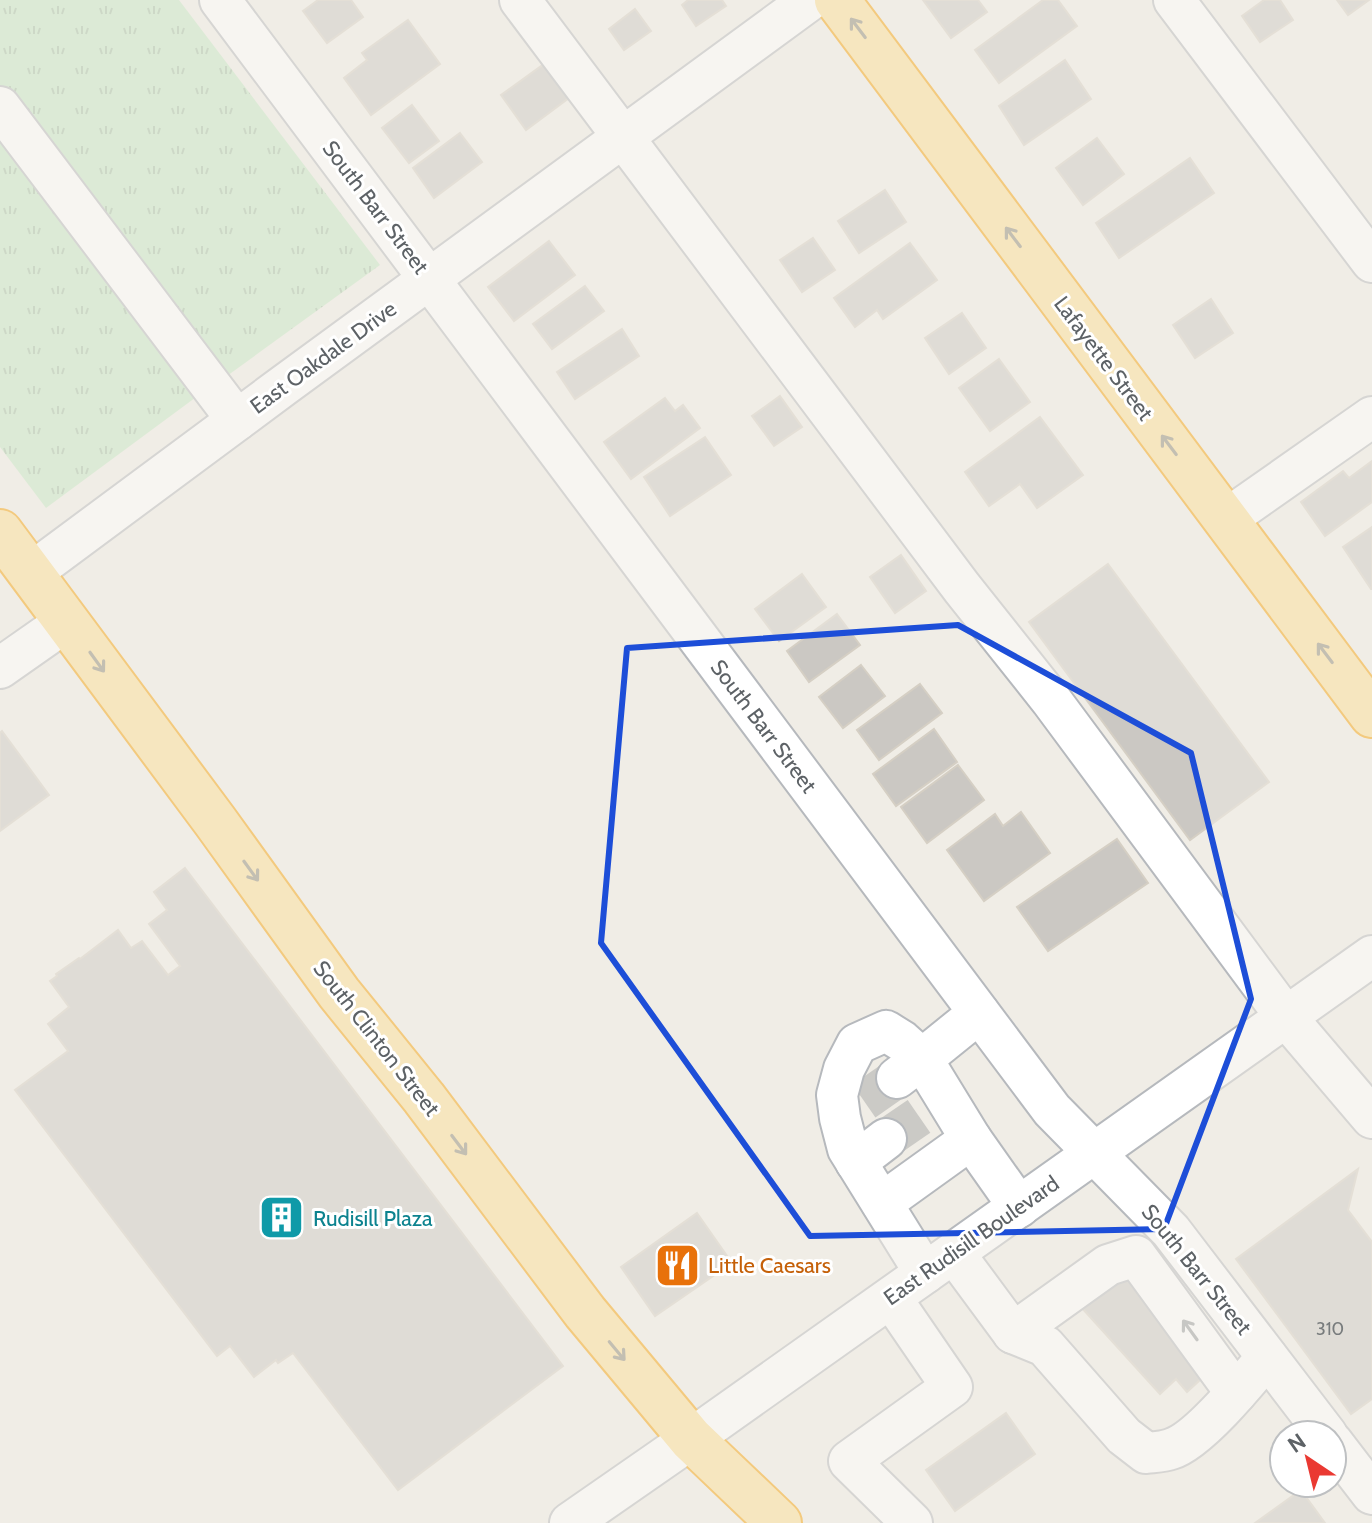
<svg xmlns="http://www.w3.org/2000/svg" width="1372" height="1523" viewBox="0 0 1372 1523" font-family="Cabin,sans-serif">
	<style>
		.grass { fill: url(#grass-tufts) }
		.building { fill: #cbc8c3; stroke: #d5cfc4; stroke-width: 2 }
		.lines { fill: none; stroke-linecap: round; stroke-linejoin: round }
		.minor-tunnel { stroke: #cbcac6; stroke-width: 40; stroke-dasharray: 40 20; stroke-linecap: butt }
		.minor-casing { stroke: #b6b9bd; stroke-width: 44 }
		.highway-casing { stroke: #f69f00; stroke-width: 48 }
		.minor { stroke: #fff; stroke-width: 40 }
		.highway { stroke: #fddd90; stroke-width: 44 }
		.oneway { stroke: #8d8773 }
		.oneway2 { stroke: #96999c }
		.marked { fill: none; stroke: #1d4ed8; stroke-width: 6; stroke-linejoin: round }
		.labels { text-anchor: middle; stroke-width: 6; stroke-linejoin: round; paint-order: stroke }
		.number-label { font-size: 18px; fill: #787c7d }
		.street-label { font-size: 22px; fill: #5d6266; stroke: #fff }
		.culture-label { font-size: 22px; fill: #0d838f; stroke: #fff; text-anchor: start }
		.food-label { font-size: 22px; fill: #c56008; stroke: #fff; text-anchor: start }
	</style>
	<defs>
		<pattern id="grass-tufts" width="24" height="20" patternUnits="userSpaceOnUse" patternTransform="scale(2)"><rect width="24" height="20" fill="#c4e7c3"/><path d="M3 7l-1-3M5 7V3M7 7l1-3M15 17l-1-3M17 17v-4M19 17l1-3" fill="none" stroke="#a2bfa2"/></pattern>
	</defs>
	<rect width="100%" height="100%" fill="#f0ede6"/>
	<g class="grass">
		<polygon points="0,0 179,0 380,265 220,381 0,91"/>
		<polygon points="0,125 203,392 46,508 0,447"/>
	</g>
	<g class="building">
		<polygon points="318,0 351,0 363,17 327,43 303,11"/>
		<polygon points="688,0 722,0 726,6 696,26 682,5"/>
		<polygon points="923,0 978,0 987,12 951,38"/>
		<polygon points="1043,0 1058,0 1077,26 999,83 975,50"/>
		<polygon points="1264,0 1280,0 1293,20 1260,42 1242,16"/>
		<polygon points="1337,0 1369,0 1348,15"/>
		<polygon points="635,9 651,31 624,50 609,29"/>
		<polygon points="408,20 440,64 371,115 344,78 367,60 362,53"/>
		<polygon points="1065,60 1091,99 1024,145 999,106"/>
		<polygon points="544,64 569,98 526,130 501,95"/>
		<polygon points="412,105 439,141 409,163 382,128"/>
		<polygon points="460,133 482,162 434,198 413,168"/>
		<polygon points="1097,138 1124,174 1083,205 1056,168"/>
		<polygon points="1190,158 1214,193 1119,258 1096,223"/>
		<polygon points="885,190 906,222 859,253 838,221"/>
		<polygon points="813,238 835,270 802,292 780,260"/>
		<polygon points="549,241 575,275 514,321 488,287"/>
		<polygon points="910,243 937,280 883,319 877,310 855,327 834,298"/>
		<polygon points="585,286 604,311 552,349 533,324"/>
		<polygon points="1211,299 1233,333 1195,358 1173,325"/>
		<polygon points="962,313 986,348 949,374 925,338"/>
		<polygon points="622,329 639,356 575,399 557,372"/>
		<polygon points="999,359 1030,402 990,431 959,388"/>
		<polygon points="780,396 802,427 774,446 752,416"/>
		<polygon points="665,398 675,411 683,405 700,428 631,479 604,442"/>
		<polygon points="1040,417 1083,475 1037,508 1020,484 989,506 965,472"/>
		<polygon points="705,437 731,475 670,516 644,477"/>
		<polygon points="1372,461 1372,502 1325,536 1301,502 1343,471 1349,478"/>
		<polygon points="1372,527 1372,589 1371,589 1343,547"/>
		<polygon points="901,555 926,591 895,613 870,577"/>
		<polygon points="1108,564 1269,782 1190,840 1029,622"/>
		<polygon points="802,574 826,607 779,641 755,609"/>
		<polygon points="837,614 860,645 809,682 787,651"/>
		<polygon points="861,665 885,696 843,728 819,697"/>
		<polygon points="920,684 942,713 879,760 857,730"/>
		<polygon points="934,729 957,762 896,806 873,774"/>
		<polygon points="2,731 49,795 0,831 0,733"/>
		<polygon points="958,765 984,800 927,843 901,807"/>
		<polygon points="1021,812 1050,853 984,901 947,850 995,814 1003,826"/>
		<polygon points="1117,839 1148,883 1048,951 1017,907"/>
		<polygon points="185,868 563,1366 398,1490 293,1353 278,1363 276,1360 254,1377 230,1346 217,1356 15,1090 68,1051 48,1024 69,1007 50,981 57,976 56,974 79,958 80,959 118,930 131,948 142,941 168,975 180,966 149,924 167,910 154,892"/>
		<polygon points="1358,1169 1348,1210 1372,1242 1372,1399 1351,1414 1236,1259"/>
		<polygon points="697,1213 732,1263 655,1316 621,1267"/>
		<polygon points="1122,1269 1212,1369 1187,1392 1176,1379 1160,1394 1081,1307"/>
		<polygon points="1006,1413 1035,1454 955,1511 926,1470"/>
		<polygon points="1301,1490 1325,1523 1255,1523"/>
	</g>
	<g class="lines">
		<g class="minor-tunnel">
			<polyline points="864,1101 897,1078"/>
			<polyline points="886,1139 921,1115"/>
		</g>
		<defs>
			<g id="minor">
				<polyline points="220,0 1052,1110 1171,1231 1327,1435"/>
				<polyline points="520,0 962,588 1051,700 1286,1017 1372,1118"/>
				<polyline points="1174,0 1372,262"/>
				<polyline points="0,107 237,420"/>
				<polyline points="1225,520 1372,417"/>
				<polyline points="31,573 283,386 810,0"/>
				<polyline points="0,668 67,621"/>
				<polyline points="971,1139 1019,1207"/>
				<polyline points="856,1162 886,1139"/>
				<polyline points="882,1203 971,1139 922,1059 897,1078"/>
				<path d="M954 1253 1013 1333 1045 1346 1124 1436 1146 1453C1154 1452 1163 1452 1171 1449 1198 1441 1248 1380 1267 1357"/>
				<polyline points="925,1273 848,1149 840,1118 837,1095 844,1069 857,1044 886,1031 902,1041 922,1059 979,1013"/>
				<polyline points="891,1298 952,1387 849,1461 912,1523"/>
				<polyline points="1013,1333 1108,1265 1136,1256 1236,1393"/>
				<polyline points="1332,1442 1372,1494"/>
				<polyline points="570,1523 691,1439 1372,956"/>
			</g>
			<g id="highway">
				<polyline points="837,0 1372,715"/>
				<polyline points="0,532 215,821 339,993 424,1098 585,1312 691,1439 779,1523"/>
			</g>
		</defs>
		<use href="#minor" class="minor-casing"/>
		<use href="#highway" class="highway-casing"/>
		<use href="#minor" class="minor"/>
		<use href="#highway" class="highway"/>
	</g>
	<defs><path id="oneway-shaft" d="M-6 0H5M1.5-3L5.5 0L1.5 3" fill="none" stroke-width="1.6" stroke-linecap="round" stroke-linejoin="round" transform="scale(2)"/></defs>
	<g class="oneway">
		<use href="#oneway-shaft" transform="translate(858 28) rotate(-127)"/>
		<use href="#oneway-shaft" transform="translate(1013 237) rotate(-127)"/>
		<use href="#oneway-shaft" transform="translate(1169 445) rotate(-127)"/>
		<use href="#oneway-shaft" transform="translate(1325 653) rotate(-127)"/>
		<use href="#oneway-shaft" transform="translate(97 662) rotate(54)"/>
		<use href="#oneway-shaft" transform="translate(251 871) rotate(54)"/>
		<use href="#oneway-shaft" transform="translate(459 1145) rotate(53)"/>
		<use href="#oneway-shaft" transform="translate(617 1351) rotate(50)"/>
	</g>
	<use class="oneway2" href="#oneway-shaft" transform="translate(1190 1330) rotate(-126)"/>
	<path d="M0 0H1372V1523H0ZM958 625 1191 753 1251 999 1164 1229 810 1236 601 943 627 648Z" fill="#f0ede6" fill-opacity=".55" fill-rule="evenodd"/>
	<path class="marked" d="M958 625 1191 753 1251 999 1164 1229 810 1236 601 943 627 648Z"/>
	<defs>
		<symbol id="building-square" viewBox="-11 -11 22 22"><rect x="-9" y="-9" width="18" height="18" rx="4" fill="#0f9aa8" stroke="#fff"/><path d="M-4-6H4V6H1V3H-1V6H-4ZM-2.5-4.3h1.7v1.8h-1.7ZM.8-4.3h1.7v1.8H.8ZM-2.5-1h1.7V.8h-1.7ZM.8-1h1.7V.8H.8Z" fill="#fff"/></symbol>
		<symbol id="restaurant-square" viewBox="-11 -11 22 22"><rect x="-9" y="-9" width="18" height="18" rx="4" fill="#e8710a" stroke="#fff"/><path d="M-5-6h1v4h1v-4h1v4h1v-4h1v5L-1.5 .5V6h-2V.5L-5-1ZM5-6V6H3V1.5H1.5Q1.5-4 5-6Z" fill="#fff"/></symbol>
	</defs>
	<g fill-rule="evenodd">
		<use href="#building-square" x="256" y="1192" width="51" height="51"/>
		<use href="#restaurant-square" x="652" y="1240" width="51" height="51"/>
	</g>
	<g class="labels">
		<g class="number-label">
			<text x="1330" y="1335">310</text>
		</g>
		<g class="street-label">
			<text transform="translate(376 207) rotate(53)" y="8">South Barr Street</text>
			<text transform="translate(323 357) rotate(-36)" y="8">East Oakdale Drive</text>
			<text transform="translate(1104 358) rotate(53)" y="8">Lafayette Street</text>
			<text transform="translate(764 726) rotate(53)" y="8">South Barr Street</text>
			<text transform="translate(377 1038) rotate(52)" y="8">South Clinton Street</text>
			<text transform="translate(971 1240) rotate(-35)" y="8">East Rudisill Boulevard</text>
			<text transform="translate(1197 1269) rotate(51)" y="8">South Barr Street</text>
		</g>
		<g class="culture-label">
			<text x="313" y="1226">Rudisill Plaza</text>
		</g>
		<g class="food-label">
			<text x="708" y="1273">Little Caesars</text>
		</g>
	</g>
	<g transform="translate(1308 1459) rotate(325)"><circle r="38" fill="#ffffff" stroke="#bec0c2" stroke-width="2"/>
	<path d="M0-6L14 30L0 20L-14 30Z" fill="#ea3932"/>
	<text y="-12" font-size="22" font-weight="bold" text-anchor="middle" fill="#5d6266">N</text>
	</g>
</svg>
